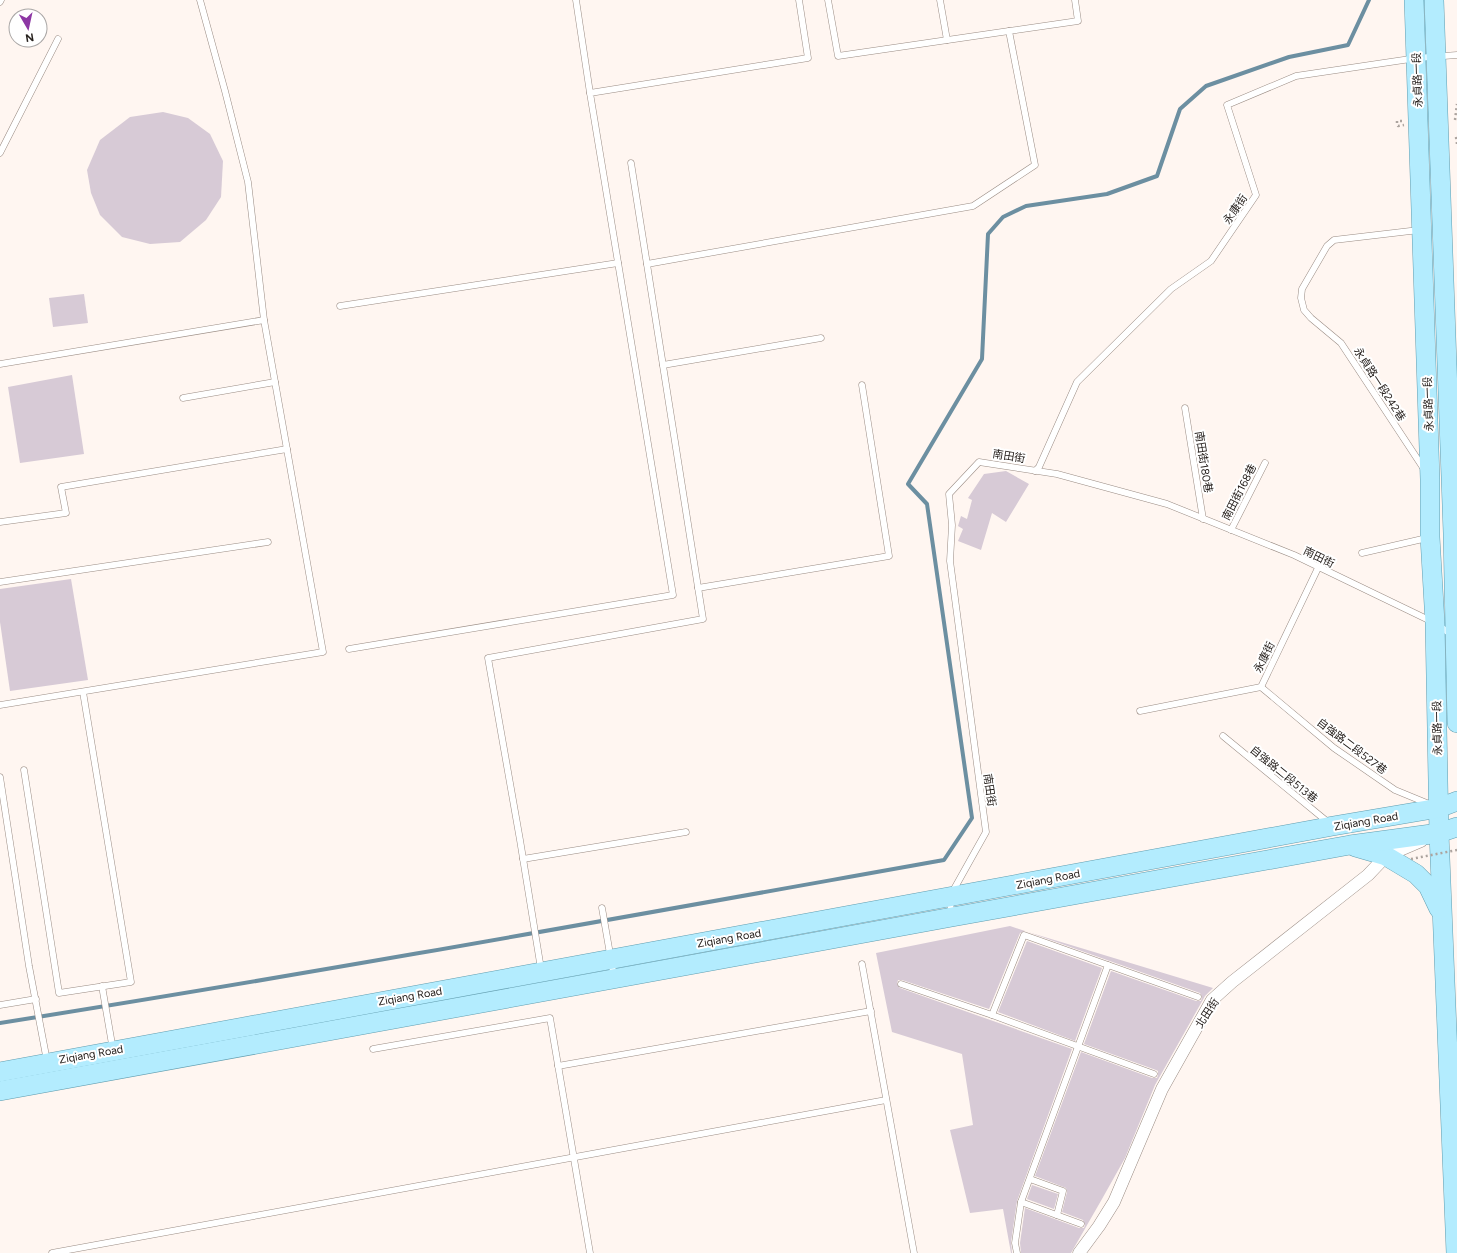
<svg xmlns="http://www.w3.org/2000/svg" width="1457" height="1253" viewBox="0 0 1457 1253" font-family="Figtree,'Noto Sans TC',sans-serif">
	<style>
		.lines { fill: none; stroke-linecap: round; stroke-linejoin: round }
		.stream { stroke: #6c8fa1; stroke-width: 4 }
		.building { fill: #d7cad6 }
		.service-casing { stroke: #9a8c84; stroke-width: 7 }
		.minor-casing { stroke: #9a8c84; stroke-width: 13 }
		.primary-casing { stroke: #619daf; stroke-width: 20 }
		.path { stroke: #aca49f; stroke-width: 2.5; stroke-dasharray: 2 3; stroke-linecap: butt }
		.service { stroke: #fff; stroke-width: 6 }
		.minor { stroke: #fff; stroke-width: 12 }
		.primary { stroke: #b3ecfe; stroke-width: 19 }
		.path-bridge { stroke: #aca49f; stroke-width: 2.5; stroke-dasharray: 2 3; stroke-linecap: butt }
		.labels { text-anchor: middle; stroke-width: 4; stroke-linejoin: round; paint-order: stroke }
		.street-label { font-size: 11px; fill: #27211e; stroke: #fff }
	</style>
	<rect width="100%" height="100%" fill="#fff6f1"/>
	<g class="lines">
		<path class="stream" d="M0 1023C316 973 630 916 944 860L972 818 927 504 908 484 982 359 988 234 1003 217 1026 206 1107 194 1157 176 1180 109 1206 86 1289 57 1348 45 1369 0"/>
	</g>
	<g class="building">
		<polygon points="163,112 188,118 210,134 223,161 221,197 206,220 180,242 150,244 122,237 100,215 91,193 87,170 100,140 130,117"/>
		<polygon points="84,294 88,323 53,327 49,298"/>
		<polygon points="72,375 84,454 20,463 8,387"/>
		<polygon points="1006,471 1029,484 1006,522 992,513 981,550 958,541 963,529 958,526 961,516 967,519 972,500 968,498 984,474"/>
		<polygon points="71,579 88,680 10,691 0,622 0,589"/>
		<polygon points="1010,926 1025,931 1020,933 989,1009 902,980 898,980 897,984 900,988 1072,1049 1017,1201 1011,1242 1012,1253 1011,1253 1003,1209 970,1213 950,1130 973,1125 962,1054 892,1032 876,953"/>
		<polygon points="1028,932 1213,988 1205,996 1155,1085 1125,1158 1102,1199 1071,1253 1021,1253 1020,1243 1025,1208 1079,1228 1084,1228 1085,1225 1083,1220 1062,1212 1067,1192 1066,1188 1035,1176 1081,1052 1152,1078 1157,1078 1158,1075 1158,1071 1156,1070 1084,1044 1111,971 1196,1001 1201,1001 1202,997 1200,993"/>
		<polygon points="1027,941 1102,968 1075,1041 998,1012"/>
		<polygon points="1032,1185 1058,1194 1054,1209 1027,1199"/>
	</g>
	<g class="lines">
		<defs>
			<g id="service">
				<polyline points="200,0 225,91 248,182 264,320"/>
				<polyline points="576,0 590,93"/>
				<polyline points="828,0 838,56 1009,31"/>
				<polyline points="940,0 947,40"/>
				<polyline points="0,2 1,0"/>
				<polyline points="0,153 58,39"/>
				<polyline points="1419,230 1334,240 1327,246 1302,289 1301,298 1304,310 1311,318 1341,343 1424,469"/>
				<polyline points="647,264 973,206 1035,165 1009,31 1078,21 1075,0"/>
				<polyline points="340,306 618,263"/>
				<polyline points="0,364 264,320 323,652 0,705"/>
				<polyline points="663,365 821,338"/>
				<polyline points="183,398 275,382"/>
				<polyline points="1185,408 1203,519"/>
				<polyline points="1035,471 1039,467 1077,382 1171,289 1211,261 1256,195 1227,105 1296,76 1417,58 1457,55"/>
				<polyline points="0,522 66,513 61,487 287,449"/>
				<polyline points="1231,530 1265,463"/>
				<polyline points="1362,553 1427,538"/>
				<polyline points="0,582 268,542"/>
				<polyline points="698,588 889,556 862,385"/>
				<polyline points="349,649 673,595 590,93 808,58 799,0"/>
				<polyline points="1261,687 1334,748 1395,790 1429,804"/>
				<polyline points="1261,687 1318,568"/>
				<polyline points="1140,711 1261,687"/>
				<polyline points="1223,736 1329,823"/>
				<polyline points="24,770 59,993 131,982 83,692"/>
				<polyline points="0,777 29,966 47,1061"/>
				<polyline points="523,859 686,832"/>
				<polyline points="602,908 614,977"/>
				<polyline points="952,915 949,898 986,832 950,561 952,525 949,494 979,462 1057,474 1167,504 1294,555 1435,623 1452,635"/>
				<polyline points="862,964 914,1253"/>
				<polyline points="1108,965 1198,997"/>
				<polyline points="541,969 520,840 488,658 703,619 631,163"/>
				<polyline points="901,984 992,1015 1154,1074"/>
				<polyline points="102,986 113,1050"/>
				<polyline points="0,1005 36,999"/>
				<polyline points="992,1015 1024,935 1108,965 1021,1202 1015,1243 1017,1253"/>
				<polyline points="373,1049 550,1018 590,1253"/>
				<polyline points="558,1066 871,1011"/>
				<polyline points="1030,1179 1063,1191 1057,1215"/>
				<polyline points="1021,1202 1081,1224"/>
				<polyline points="52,1253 886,1100"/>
			</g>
			<polyline id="minor" points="1079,1253 1099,1226 1114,1202 1162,1089 1212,1000 1232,982 1368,875 1386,856 1421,841"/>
			<g id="primary">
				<polyline points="1414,0 1430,479 1430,537 1435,623 1439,833 1456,1253"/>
				<polyline points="1434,0 1453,533 1457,723"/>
				<polyline points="1355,847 1386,856 1416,874 1428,886 1439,909"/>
				<polyline points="0,1072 1333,826 1439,808 1457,801"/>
				<polyline points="0,1091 952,917 1350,845 1439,833 1457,827"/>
			</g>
		</defs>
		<use href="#service" class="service-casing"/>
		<use href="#minor" class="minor-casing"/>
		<use href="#primary" class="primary-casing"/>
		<g class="path">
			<polyline points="1455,120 1457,104"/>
			<polyline points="1402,121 1397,121 1397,124 1398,126 1404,125"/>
			<polyline points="1456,137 1457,144"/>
		</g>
		<use href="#service" class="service"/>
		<use href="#minor" class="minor"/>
		<use href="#primary" class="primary"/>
		<polyline class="path-bridge" points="1411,859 1457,850"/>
	</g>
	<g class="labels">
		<g class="street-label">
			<text transform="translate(1417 80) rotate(-92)" y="4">永貞路一段</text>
			<text transform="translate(1235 209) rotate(-56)" y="4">永康街</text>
			<text transform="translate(1380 384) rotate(57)" y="4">永貞路一段242巷</text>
			<text transform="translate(1428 404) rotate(-92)" y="4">永貞路一段</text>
			<text transform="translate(1009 456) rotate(9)" y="4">南田街</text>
			<text transform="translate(1204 462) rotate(81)" y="4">南田街180巷</text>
			<text transform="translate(1239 492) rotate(-63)" y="4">南田街168巷</text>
			<text transform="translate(1319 557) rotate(26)" y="4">南田街</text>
			<text transform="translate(1264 657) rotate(-64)" y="4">永康街</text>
			<text transform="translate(1437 728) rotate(-91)" y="4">永貞路一段</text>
			<text transform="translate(1352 746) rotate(37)" y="4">自強路二段527巷</text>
			<text transform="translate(1284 774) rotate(39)" y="4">自強路二段513巷</text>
			<text transform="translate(990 790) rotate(82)" y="4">南田街</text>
			<text transform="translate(1366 821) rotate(-10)" y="4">Ziqiang Road</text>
			<text transform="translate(1048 879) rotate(-11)" y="4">Ziqiang Road</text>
			<text transform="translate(729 938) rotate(-10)" y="4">Ziqiang Road</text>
			<text transform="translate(410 996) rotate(-10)" y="4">Ziqiang Road</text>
			<text transform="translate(1207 1013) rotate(-57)" y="4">北田街</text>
			<text transform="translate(91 1054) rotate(-10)" y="4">Ziqiang Road</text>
		</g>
	</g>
	<g transform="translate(28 28) rotate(171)"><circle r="19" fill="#ffffff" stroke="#a9a6a5"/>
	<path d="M0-3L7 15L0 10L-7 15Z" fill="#8d37a4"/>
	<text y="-6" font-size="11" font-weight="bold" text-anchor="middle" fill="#27211e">N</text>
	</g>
</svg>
